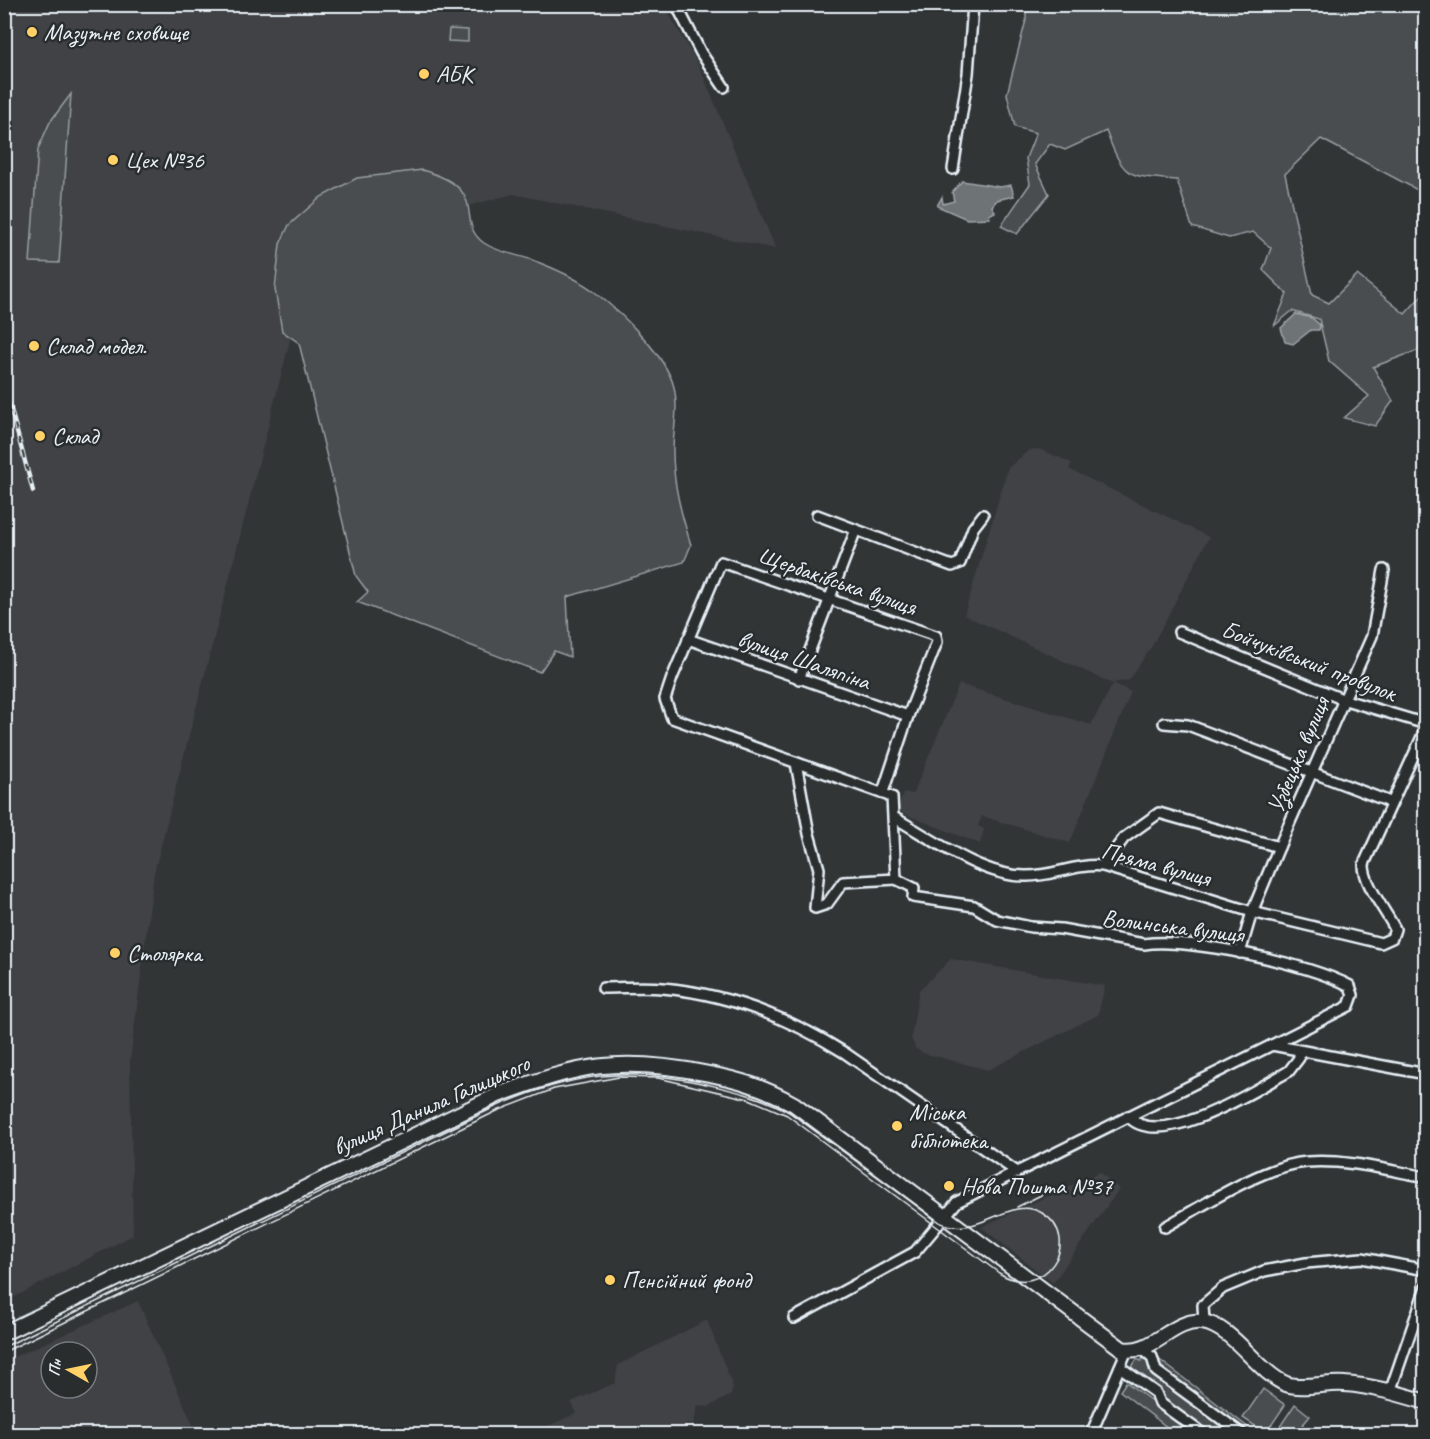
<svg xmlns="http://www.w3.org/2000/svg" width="1430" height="1439" viewBox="0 0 1430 1439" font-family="Caveat,sans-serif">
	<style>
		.built { fill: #3f4244; fill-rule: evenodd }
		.green { fill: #494d4f; stroke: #989fa4; stroke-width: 1.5 }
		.water { fill: #6e7376; stroke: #9fa5aa; stroke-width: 1.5 }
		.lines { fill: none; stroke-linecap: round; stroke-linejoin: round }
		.street-casing { stroke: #e8f1f8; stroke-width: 14 }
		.secondary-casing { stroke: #e8f1f8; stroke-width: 18 }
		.street { stroke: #2a2d2e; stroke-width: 9 }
		.secondary { stroke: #2a2d2e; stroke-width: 14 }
		.tram { stroke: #e8f1f8; stroke-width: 1.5 }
		.rail-casing { stroke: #e8f1f8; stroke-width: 4.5 }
		.rail { stroke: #2a2d2e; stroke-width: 2; stroke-dasharray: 7; stroke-linecap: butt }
		.poi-dot { fill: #ffd166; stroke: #2a2d2e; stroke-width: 2 }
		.labels { text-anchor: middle; stroke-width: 5; stroke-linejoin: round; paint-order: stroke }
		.poi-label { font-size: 24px; fill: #e8f1f8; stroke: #2a2d2e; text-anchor: start }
		.street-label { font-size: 24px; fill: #e8f1f8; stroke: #2a2d2e }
	</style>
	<rect width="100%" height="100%" fill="#323536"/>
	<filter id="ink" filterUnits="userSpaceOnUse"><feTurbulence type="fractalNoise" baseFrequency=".0167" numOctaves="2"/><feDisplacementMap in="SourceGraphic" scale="12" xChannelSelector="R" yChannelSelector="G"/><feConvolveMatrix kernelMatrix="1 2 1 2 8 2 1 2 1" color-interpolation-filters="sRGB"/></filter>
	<g filter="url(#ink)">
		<g class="built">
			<polygon points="5,5 664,5 700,68 776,249 513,194 367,233 295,321 154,873 130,1062 133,1235 5,1302"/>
			<polygon points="1039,449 1072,463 1069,469 1209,537 1152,646 1129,680 1113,683 1131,692 1070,843 982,816 978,826 984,829 980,844 897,811 904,792 913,794 959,684 1091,725 1113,684 964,615 1008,468 1029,450"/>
			<polygon points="951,959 1105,986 1098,1015 988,1070 923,1053 915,1048 911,1037 919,990"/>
			<polygon points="1100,1172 1119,1189 1053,1283 981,1227"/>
			<path d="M138 1301 197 1434H5V1361ZM51 1352H87V1388H51Z"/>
			<polygon points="707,1320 733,1387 731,1395 708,1407 698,1405 693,1425 685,1424 683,1434 530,1434 577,1413 571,1402 615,1383 618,1365"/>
		</g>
		<g class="green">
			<polygon points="113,5 179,4 179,10"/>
			<path d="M1026 5H1425V194L1321 139 1285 174 1312 295 1329 303 1357 275 1405 314 1425 292V350L1424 348 1373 367 1393 401 1375 426 1344 418 1369 396 1329 361 1319 319 1292 311 1274 326 1287 294 1263 270 1271 248 1253 232 1229 238 1192 227 1177 180C1127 175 1125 181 1106 131L1065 150 1050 144 1035 164 1049 194 1017 234 1001 226 1030 184 1026 158 1036 133 1015 127 1007 94 1026 20Z"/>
			<polygon points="449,29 468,30 468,42 448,41"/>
			<polygon points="71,94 59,263 30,262 38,149 50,122"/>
			<path d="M422 170C493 190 453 221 484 243 500 254 523 255 540 263 558 270 581 281 596 293 622 314 666 355 674 387 679 408 673 430 673 451 673 484 681 513 691 545L684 562 567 597 570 657 554 651 540 672 357 602 368 592 356 576 299 343 282 331 275 289 280 244 289 225 321 197 357 178Z"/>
			<polygon points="1148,1351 1257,1434 1176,1434 1120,1391 1126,1382 1157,1405 1159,1403 1130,1370 1137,1359 1141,1361"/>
			<polygon points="1263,1389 1285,1405 1266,1433 1243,1418"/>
			<polygon points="1295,1404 1310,1416 1295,1434 1275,1434"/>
		</g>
		<g class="water">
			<polygon points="962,181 1000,187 1011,185 1014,196 997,200 992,206 995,212 989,215 990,218 967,219 937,206 942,197 943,204 954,201 952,192"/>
			<polygon points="1296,314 1312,318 1320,325 1319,330 1311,330 1293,344 1285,342 1281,328"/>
		</g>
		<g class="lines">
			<defs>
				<g id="street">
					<polyline points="676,4 701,53 724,87"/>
					<polyline points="953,169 968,74 973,4"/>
					<polyline points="817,515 952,566 960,563 973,528 983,515"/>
					<polyline points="1179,632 1342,699 1426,724"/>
					<polyline points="688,639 908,716"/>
					<polyline points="799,679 855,532"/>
					<polyline points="1164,723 1188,725 1390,802"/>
					<polyline points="796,763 809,834 819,869 815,908 827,904 843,882 896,879 892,797 672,718 665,699 672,678 721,562 936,636 937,642 908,716 883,792"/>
					<path d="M895 818C932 839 982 876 1025 876 1052 877 1076 863 1103 866L1252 912 1381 943 1392 938 1395 929C1386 911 1363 883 1364 864L1426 728"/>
					<polyline points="1103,866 1124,838 1159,813 1279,847"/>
					<path d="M896 879 914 888 913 897 974 906 997 920 1031 927 1061 929 1144 944C1188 937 1310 964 1350 986L1353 995 1349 1006 1272 1045"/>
					<polyline points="1240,953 1252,912 1279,847 1372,636 1384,570"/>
					<path d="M603 988C623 988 644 986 663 988 728 994 791 1019 845 1053L1017 1172"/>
					<path d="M1128 1116C1159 1152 1256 1090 1289 1071L1299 1058V1051"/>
					<path d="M1165 1227C1202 1206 1265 1165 1307 1162 1346 1159 1387 1170 1426 1177"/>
					<polyline points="794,1318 915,1252 957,1202 1272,1045 1426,1074"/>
					<polyline points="1204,1322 1203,1305 1223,1288 1264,1271 1306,1263 1362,1258 1426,1270"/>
					<polyline points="1142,1349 1152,1357 1156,1371 1242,1434"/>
					<polyline points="1120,1367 1156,1393 1160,1403 1203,1434"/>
					<polyline points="1390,1392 1426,1287"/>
					<polyline points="1091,1434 1127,1350"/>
				</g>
				<path id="secondary" d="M4 1333 498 1095C578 1065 619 1056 704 1073 737 1079 764 1087 794 1104L1122 1349C1152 1356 1172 1319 1202 1322 1233 1326 1257 1372 1286 1384 1303 1390 1327 1382 1345 1384 1373 1386 1399 1394 1426 1402"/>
			</defs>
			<use href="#street" class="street-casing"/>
			<use href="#secondary" class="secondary-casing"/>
			<use href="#street" class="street"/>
			<use href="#secondary" class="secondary"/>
			<g class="tram">
				<polyline points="1017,1207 1051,1190"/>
				<path d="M4 1347 495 1107C572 1074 624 1066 706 1084 735 1091 762 1097 789 1112L941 1223C981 1239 1010 1194 1042 1213 1085 1239 1044 1302 999 1273L787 1115 749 1099 658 1078 619 1077 554 1089 497 1111 4 1352"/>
			</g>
			<defs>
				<polyline id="rail" points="4,384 33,491"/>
			</defs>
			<use href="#rail" class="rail-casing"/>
			<use href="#rail" class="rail"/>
		</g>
	</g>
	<g class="poi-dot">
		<circle cx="32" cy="32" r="6"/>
		<circle cx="424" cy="74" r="6"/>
		<circle cx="113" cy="160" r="6"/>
		<circle cx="34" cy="346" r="6"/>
		<circle cx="40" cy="436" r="6"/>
		<circle cx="115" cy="953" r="6"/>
		<circle cx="897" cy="1126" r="6"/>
		<circle cx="949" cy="1186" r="6"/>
		<circle cx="610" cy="1280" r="6"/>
	</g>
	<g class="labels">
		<g class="poi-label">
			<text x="44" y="40">Мазутне сховище</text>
			<text x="436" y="82">АБК</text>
			<text x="125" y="168">Цех №36</text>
			<text x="46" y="354">Склад модел.</text>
			<text x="52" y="444">Склад</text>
			<text x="127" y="961">Столярка</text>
			<text x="909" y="1120">Міська<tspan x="909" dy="28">бібліотека</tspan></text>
			<text x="961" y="1194">Нова Пошта №37</text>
			<text x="622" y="1288">Пенсійний фонд</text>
		</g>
		<g class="street-label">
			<text transform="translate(838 581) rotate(19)" y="8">Щербаківська вулиця</text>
			<text transform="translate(804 660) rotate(19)" y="8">вулиця Шаляпіна</text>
			<text transform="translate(1309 661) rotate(21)" y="8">Бойчуківський провулок</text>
			<text transform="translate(1298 755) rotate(-67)" y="8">Узбецька вулиця</text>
			<text transform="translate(1156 864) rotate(15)" y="8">Пряма вулиця</text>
			<text transform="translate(1173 926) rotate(7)" y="8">Волинська вулиця</text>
			<text transform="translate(431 1105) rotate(-24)" y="8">вулиця Данила Галицького</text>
		</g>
	</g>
	<rect width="1430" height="1439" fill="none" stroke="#2a2d2e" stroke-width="24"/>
	<rect x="12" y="12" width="1406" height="1415" fill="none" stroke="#e8f1f8" stroke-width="2" filter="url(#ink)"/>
	<g transform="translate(69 1370) rotate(279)"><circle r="28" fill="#2a2d2e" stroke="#767b7f" stroke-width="1.5"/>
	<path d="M0-4.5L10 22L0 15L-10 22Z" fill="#ffd166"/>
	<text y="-9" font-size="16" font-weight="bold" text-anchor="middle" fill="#e8f1f8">Пн</text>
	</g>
</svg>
